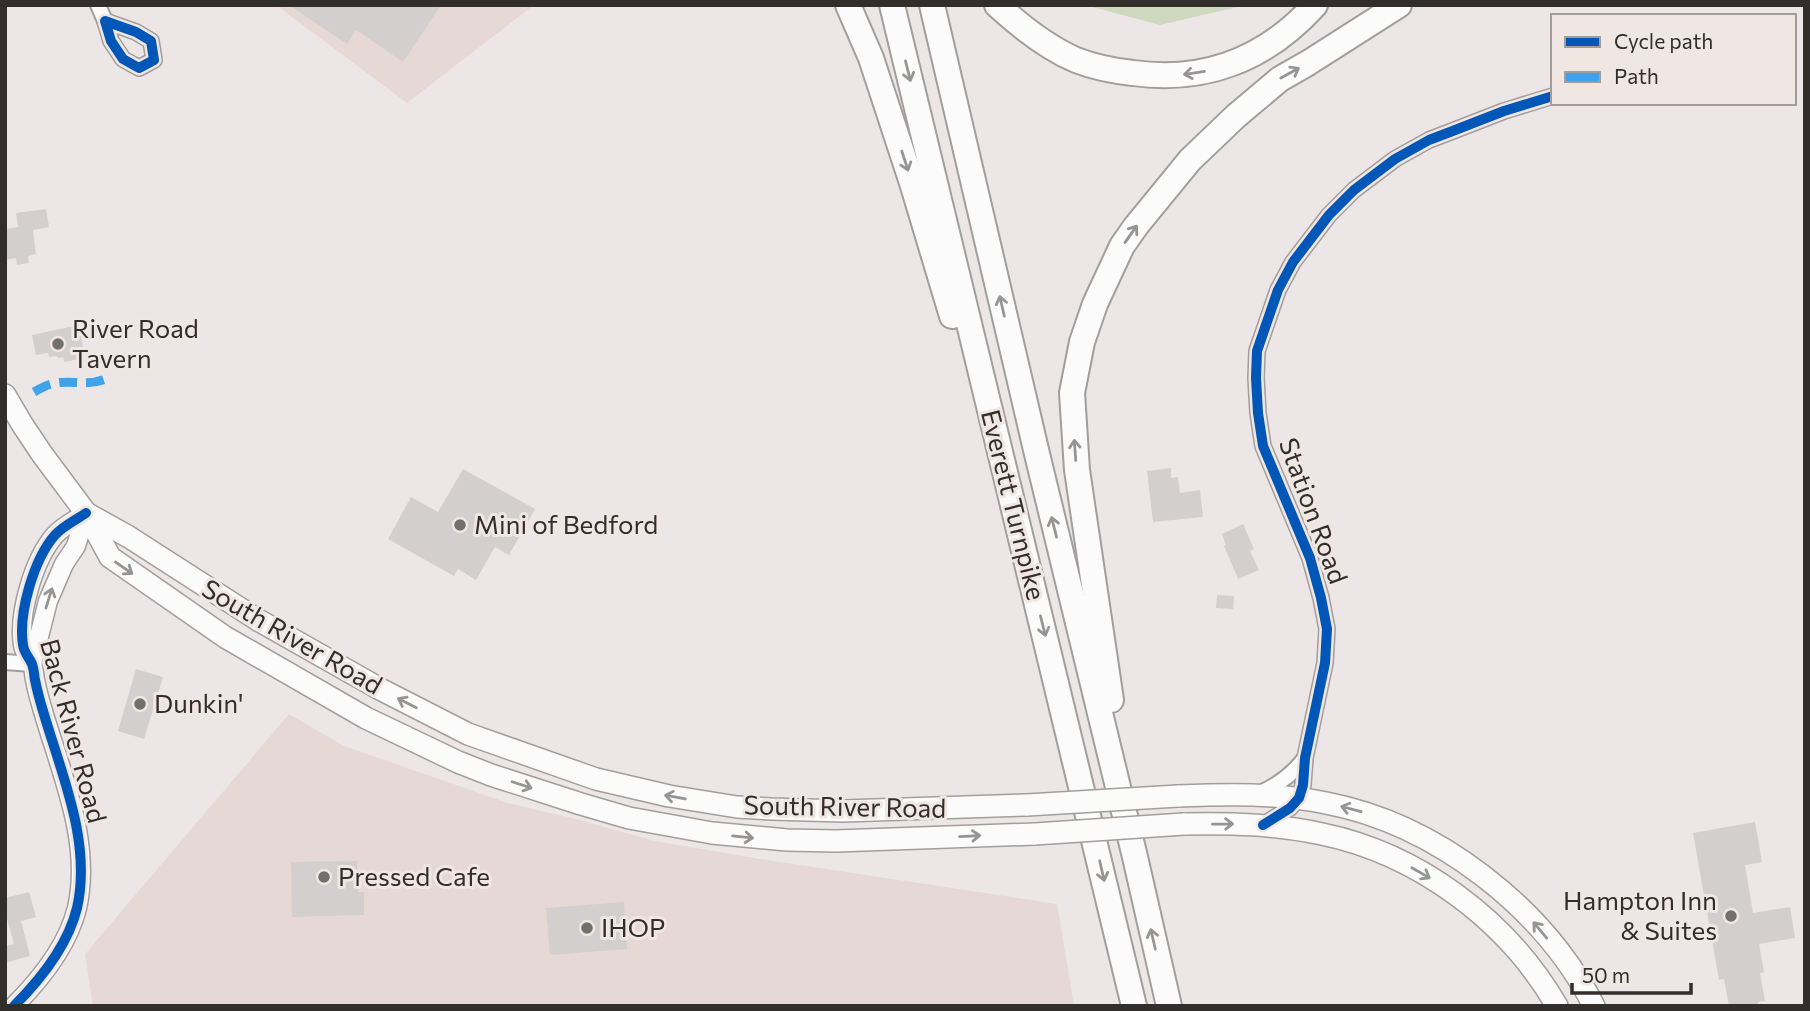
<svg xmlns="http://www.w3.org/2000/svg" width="1810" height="1011" viewBox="0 0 1810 1011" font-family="Commissioner,sans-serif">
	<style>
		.built { fill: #e6d9d5 }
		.green { fill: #ced9c0 }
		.building { fill: #d3cfcf }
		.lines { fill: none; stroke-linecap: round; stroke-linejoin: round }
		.minor-casing { stroke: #a29e9c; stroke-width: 18 }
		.tertiary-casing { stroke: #a29e9c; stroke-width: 21 }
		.primary-casing { stroke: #a29e9c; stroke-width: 24 }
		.motorway-casing { stroke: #a29e9c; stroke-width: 28 }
		.minor { stroke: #fcfbfb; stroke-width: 14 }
		.tertiary { stroke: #fcfbfb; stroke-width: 18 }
		.primary { stroke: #fcfbfb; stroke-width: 21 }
		.motorway { stroke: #fcfbfb; stroke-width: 24 }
		.primary-bridge-casing { stroke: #a29e9c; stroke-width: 24; stroke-linecap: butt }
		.primary-bridge { stroke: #fcfbfb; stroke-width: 21 }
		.quiet { stroke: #3ea3eb; stroke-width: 9; stroke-dasharray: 18 9; stroke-linecap: butt }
		.cycleway-casing { stroke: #f0e6e2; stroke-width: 15 }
		.cycleway { stroke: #0057b8; stroke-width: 10 }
		.oneway { stroke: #979494 }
		.poi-dot { fill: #736f6d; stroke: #f0e6e2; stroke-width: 2.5 }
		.labels { text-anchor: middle; stroke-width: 6; stroke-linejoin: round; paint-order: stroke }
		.poi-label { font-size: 26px; fill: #322e2c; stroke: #f0e6e2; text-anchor: start }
		.street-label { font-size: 26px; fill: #322e2c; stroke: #f0e6e2 }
	</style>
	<rect width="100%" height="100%" fill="#ece7e6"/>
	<g class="built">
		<polygon points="276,5 534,5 407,103"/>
		<polygon points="289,714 344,746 508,803 576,819 655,841 760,859 1057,904 1074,1006 93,1006 85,954"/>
	</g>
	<polygon class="green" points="1085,5 1246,5 1160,25"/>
	<g class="building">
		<polygon points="289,5 441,5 403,62 356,30 347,44"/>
		<polygon points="46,209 49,227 33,230 36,254 28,256 29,263 17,265 16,258 5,260 5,229 18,227 16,213"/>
		<polygon points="79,325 84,353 78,354 79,359 64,362 63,357 58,358 57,356 49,357 48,353 36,355 32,335"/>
		<polygon points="1171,468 1171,478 1178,477 1180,493 1200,490 1203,517 1153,522 1147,471"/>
		<polygon points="463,469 535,509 509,555 495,547 476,580 458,569 454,576 388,539 411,497 438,512"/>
		<polygon points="1243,524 1254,549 1250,551 1259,570 1238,579 1224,546 1226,545 1222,534"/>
		<polygon points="1217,595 1234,596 1233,609 1216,608"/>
		<polygon points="136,669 163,677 144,739 118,731"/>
		<polygon points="1755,822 1762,862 1745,865 1753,913 1790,907 1795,938 1759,944 1764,972 1760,973 1765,1001 1758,1002 1758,1006 1729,1006 1724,979 1719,980 1693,833"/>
		<polygon points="357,861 358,892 364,892 364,915 292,917 291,862"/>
		<polygon points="29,892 36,917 21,921 30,956 5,963 5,946 14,944 5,911 5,898"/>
		<polygon points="624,902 627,949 550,955 546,908"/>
	</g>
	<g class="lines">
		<defs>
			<g id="minor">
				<polyline points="98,5 105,21"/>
				<polygon points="105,21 136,32 151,41 154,60 139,68 123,59 111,41"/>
				<polyline points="5,662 32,664"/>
				<path d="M1260 793C1278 785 1293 774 1305 758"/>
				<polyline points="1263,825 1290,808 1299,798 1303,785 1305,758 1325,663 1327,629 1321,598 1310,558 1263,446 1258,413 1256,378 1257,351 1278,290 1293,262 1329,215 1354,190 1395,159 1429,140 1450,132 1504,111 1553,96"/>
			</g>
			<g id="tertiary">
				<polyline points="32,664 48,601 64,564 76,546 86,513"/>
				<path d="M14 1006C40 980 68 945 77 908 92 842 61 773 43 711 40 701 37 690 35 680 34 675 34 669 32 664 29 657 24 653 23 645 18 613 34 559 55 535 63 526 76 520 86 513"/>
			</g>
			<g id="primary">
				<polyline points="5,395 22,424 42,454 86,513 110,557 225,637 366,718 458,762 491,775 581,804 629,818 712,833 787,840 836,841 1035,834"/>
				<polyline points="86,513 129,537 258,620 380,689 468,734 596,779 669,796 737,807 771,809 844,811 1027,805"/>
				<path d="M1178 796C1229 794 1276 793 1326 803 1436 824 1543 907 1594 1006"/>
				<path d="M1184 824C1230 823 1276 824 1322 834 1419 854 1508 921 1557 1006"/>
			</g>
			<g id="motorway">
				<polyline points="848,5 871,58 913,186 952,316"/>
				<polyline points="892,5 1134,1006"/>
				<polyline points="932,5 1037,454 1135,857 1169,1006"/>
				<path d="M997 5C1021 27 1046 47 1076 60 1094 67 1114 71 1133 73 1205 83 1266 59 1315 5"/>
				<polyline points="1111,700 1077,470 1072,393 1082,342 1095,304 1122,246 1136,226 1190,160 1236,116 1280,79 1308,63 1399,5"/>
			</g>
		</defs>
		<use href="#minor" class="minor-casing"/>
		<use href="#tertiary" class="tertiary-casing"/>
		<use href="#primary" class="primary-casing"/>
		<use href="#motorway" class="motorway-casing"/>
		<use href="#minor" class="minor"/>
		<use href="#tertiary" class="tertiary"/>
		<use href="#primary" class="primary"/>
		<use href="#motorway" class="motorway"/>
		<defs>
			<g id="primary-bridge">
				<polyline points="1027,805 1178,796"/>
				<polyline points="1035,834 1184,824"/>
			</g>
		</defs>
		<use href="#primary-bridge" class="primary-bridge-casing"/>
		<use href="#primary-bridge" class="primary-bridge"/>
		<path class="quiet" d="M34 392C41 388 48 384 56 383 75 380 88 387 108 378"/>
		<defs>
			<g id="cycleway">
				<polygon points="105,21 136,32 151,41 154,60 139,68 123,59 111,41"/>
				<polyline points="1263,825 1290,808 1299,798 1303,785 1305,758 1325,663 1327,629 1321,598 1310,558 1263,446 1258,413 1256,378 1257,351 1278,290 1293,262 1329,215 1354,190 1395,159 1429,140 1450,132 1504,111 1553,96"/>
				<path d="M14 1006C40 980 68 945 77 908 92 842 61 773 43 711 40 701 37 690 35 680 34 675 34 669 32 664 29 657 24 653 23 645 18 613 34 559 55 535 63 526 76 520 86 513"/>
			</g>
		</defs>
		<use href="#cycleway" class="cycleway-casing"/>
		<use href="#cycleway" class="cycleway"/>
	</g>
	<defs><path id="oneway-shaft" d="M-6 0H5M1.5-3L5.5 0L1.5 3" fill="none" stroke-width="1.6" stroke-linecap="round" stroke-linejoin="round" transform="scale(1.75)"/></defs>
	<g class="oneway">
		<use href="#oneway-shaft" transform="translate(908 71) rotate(76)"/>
		<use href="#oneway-shaft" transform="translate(1194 73) rotate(171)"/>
		<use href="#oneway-shaft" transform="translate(1290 73) rotate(-29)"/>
		<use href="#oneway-shaft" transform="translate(905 161) rotate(72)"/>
		<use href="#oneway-shaft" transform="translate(1131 234) rotate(-55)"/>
		<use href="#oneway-shaft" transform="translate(1002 306) rotate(-103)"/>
		<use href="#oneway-shaft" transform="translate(1075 450) rotate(-94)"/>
		<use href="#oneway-shaft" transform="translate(1054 527) rotate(-104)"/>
		<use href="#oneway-shaft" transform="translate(124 568) rotate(35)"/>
		<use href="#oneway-shaft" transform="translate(49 598) rotate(-73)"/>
		<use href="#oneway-shaft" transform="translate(1043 626) rotate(76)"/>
		<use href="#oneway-shaft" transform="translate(407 703) rotate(-153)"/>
		<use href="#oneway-shaft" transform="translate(522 785) rotate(18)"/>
		<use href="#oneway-shaft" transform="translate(675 797) rotate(-170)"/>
		<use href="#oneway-shaft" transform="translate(1351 809) rotate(-165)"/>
		<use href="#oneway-shaft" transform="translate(1223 824) rotate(-1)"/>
		<use href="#oneway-shaft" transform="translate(970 836) rotate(-3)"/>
		<use href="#oneway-shaft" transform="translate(743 837) rotate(6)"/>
		<use href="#oneway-shaft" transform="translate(1102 871) rotate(77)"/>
		<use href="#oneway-shaft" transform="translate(1421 873) rotate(30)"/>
		<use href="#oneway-shaft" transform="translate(1540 930) rotate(-130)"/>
		<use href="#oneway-shaft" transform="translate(1153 939) rotate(-103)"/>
	</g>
	<g class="poi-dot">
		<circle cx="58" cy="344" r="7"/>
		<circle cx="460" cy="525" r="7"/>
		<circle cx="140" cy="704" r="7"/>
		<circle cx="324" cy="877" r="7"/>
		<circle cx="1731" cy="916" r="7"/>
		<circle cx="587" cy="928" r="7"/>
	</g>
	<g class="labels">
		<g class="poi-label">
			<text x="72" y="338">River Road<tspan x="72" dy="30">Tavern</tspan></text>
			<text x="474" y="534">Mini of Bedford</text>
			<text x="154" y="713">Dunkin'</text>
			<text x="338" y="886">Pressed Cafe</text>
			<text x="1717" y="910" text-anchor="end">Hampton Inn<tspan x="1717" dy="30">&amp; Suites</tspan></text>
			<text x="601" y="937">IHOP</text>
		</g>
		<g class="street-label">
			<text transform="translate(1013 505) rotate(76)" y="9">Everett Turnpike</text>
			<text transform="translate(1313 511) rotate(70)" y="9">Station Road</text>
			<text transform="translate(292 637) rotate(30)" y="9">South River Road</text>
			<text transform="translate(73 731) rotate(75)" y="9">Back River Road</text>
			<text transform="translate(845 807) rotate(1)" y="9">South River Road</text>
		</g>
	</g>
	<rect width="1810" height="1011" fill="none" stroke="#322e2c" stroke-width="14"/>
	<rect x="1551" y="14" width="245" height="91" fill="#f0e6e2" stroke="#a49c99" stroke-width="2"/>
	<rect x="1565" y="37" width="35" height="10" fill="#0057b8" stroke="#a49c99" stroke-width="2"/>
	<text x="1614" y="49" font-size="21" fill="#322e2c">Cycle path</text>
	<rect x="1565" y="72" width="35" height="10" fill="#3ea3eb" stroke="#a49c99" stroke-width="2"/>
	<text x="1614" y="84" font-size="21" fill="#322e2c">Path</text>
	<path d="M1572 983v10h119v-10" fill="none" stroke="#322e2c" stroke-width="3.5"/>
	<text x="1582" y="983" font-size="21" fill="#322e2c" stroke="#f0e6e2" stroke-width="5" paint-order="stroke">50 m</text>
</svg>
